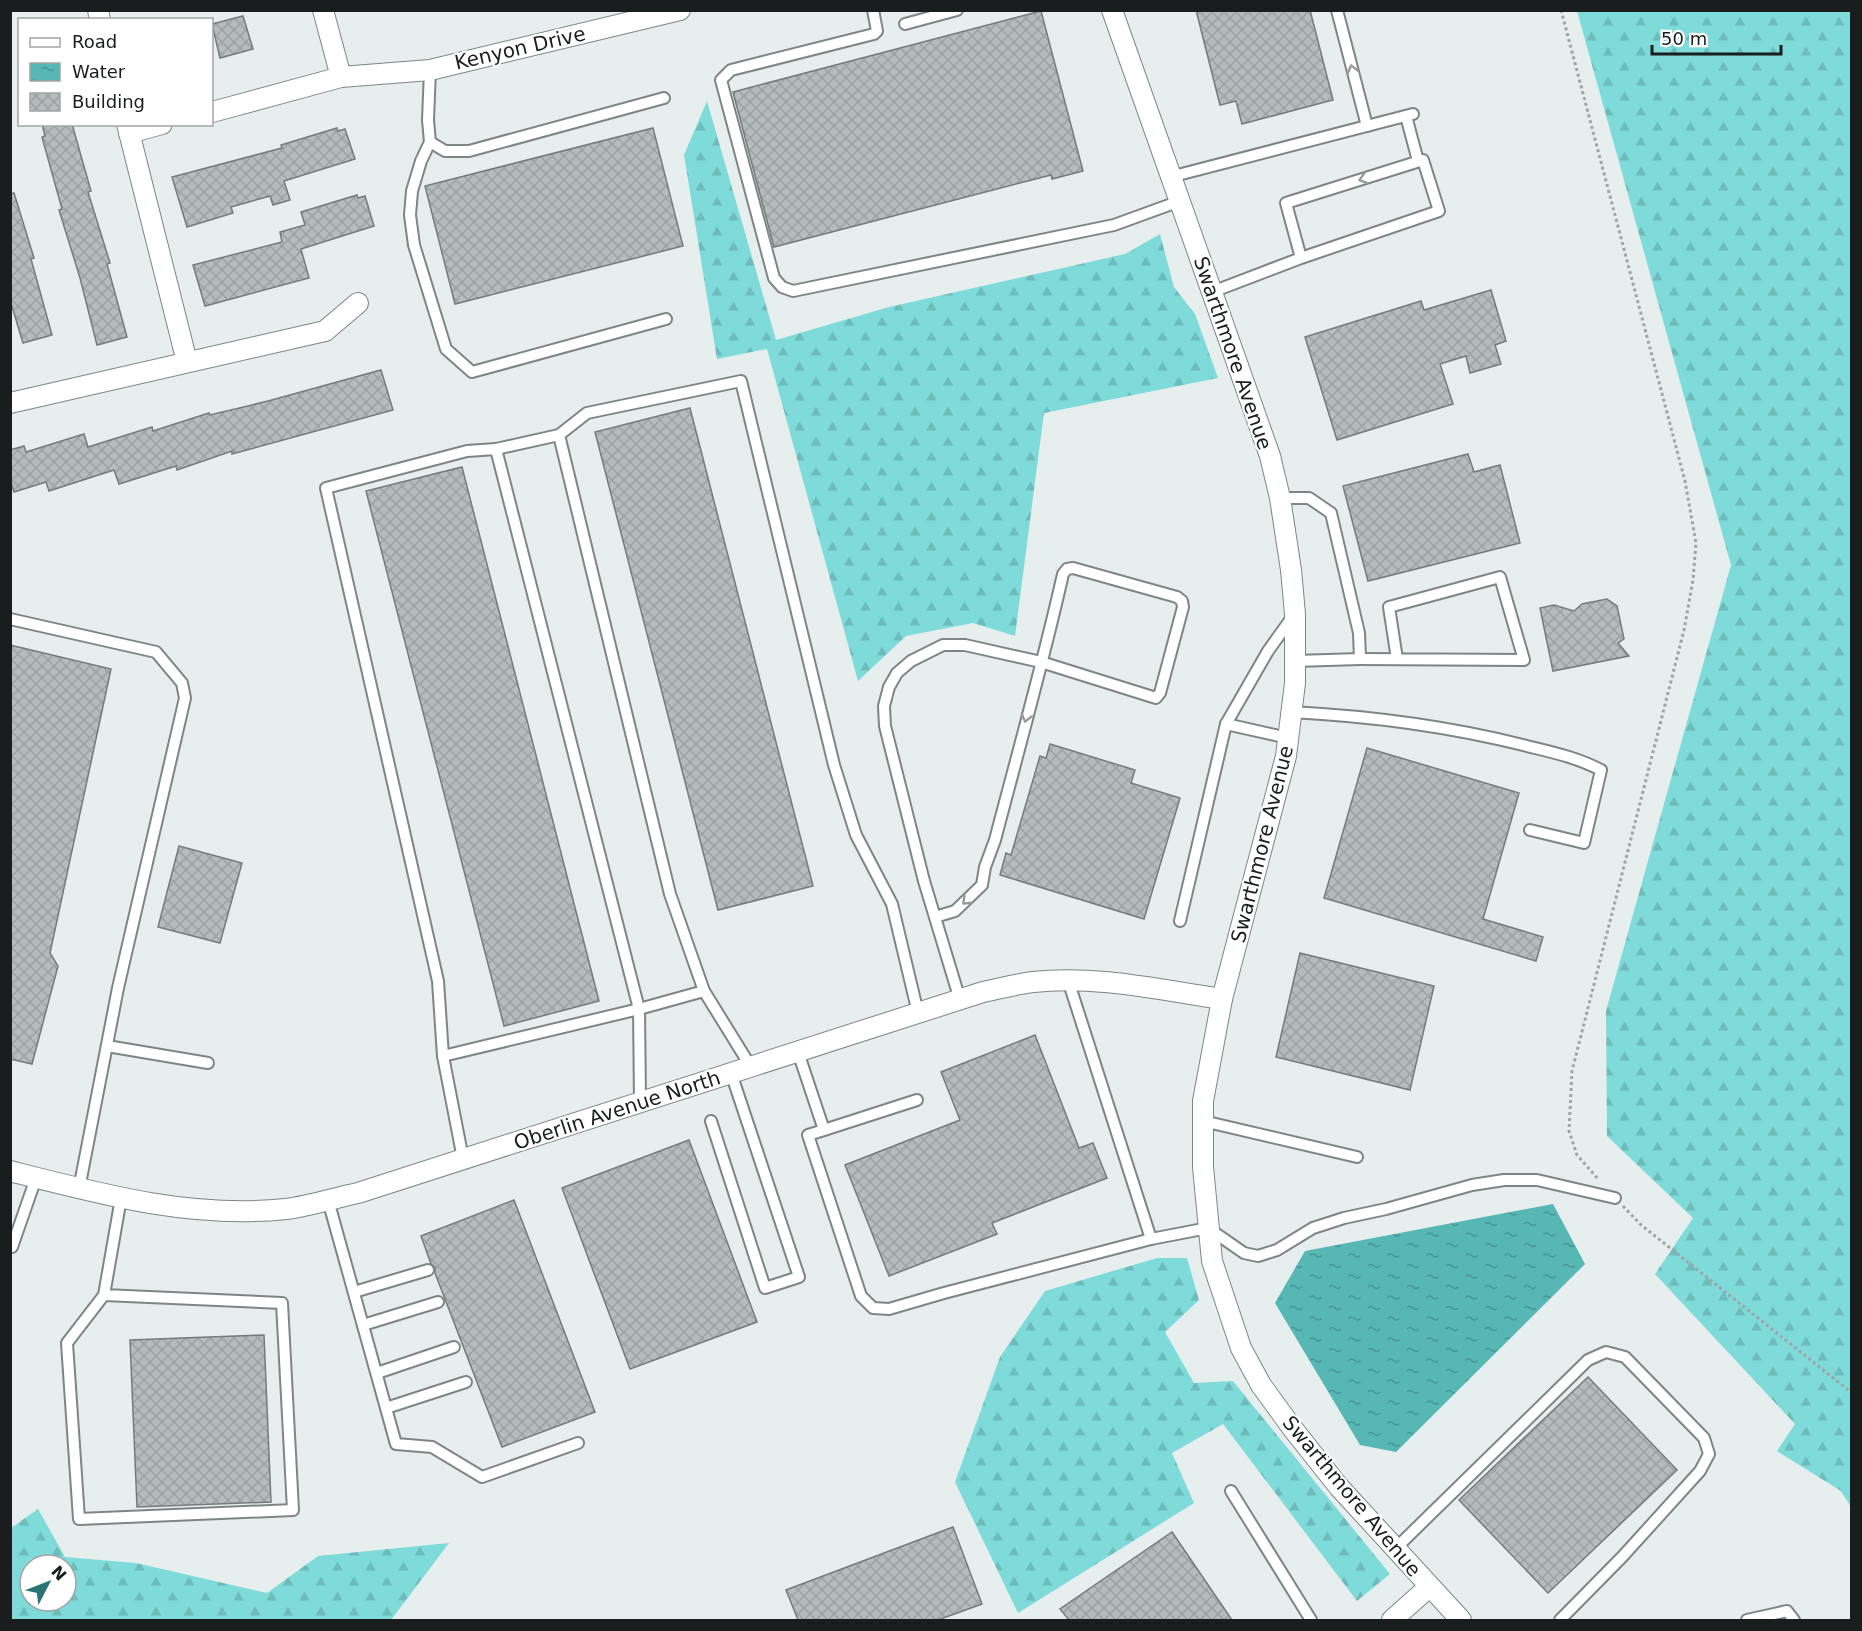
<svg xmlns="http://www.w3.org/2000/svg" width="1862" height="1631" viewBox="0 0 1862 1631" font-family="'DejaVu Sans',sans-serif">
	<style>
		.forest { fill: url(#forest-firs); fill-rule: evenodd }
		.water { fill: url(#water-ripples) }
		.building { fill: url(#building-cross-hatch); stroke: #757b7b; stroke-width: 1.5 }
		.lines { fill: none; stroke-linecap: round; stroke-linejoin: round }
		.service-casing { stroke: #7f8585; stroke-width: 14 }
		.minor-casing { stroke: #7f8585; stroke-width: 22 }
		.path { stroke: #9fa4a4; stroke-width: 3; stroke-dasharray: 3 3; stroke-linecap: butt }
		.service { stroke: #fff; stroke-width: 10 }
		.minor { stroke: #fff; stroke-width: 20 }
		.oneway { stroke: #989999 }
		.labels { text-anchor: middle; stroke-width: 4.5; stroke-linejoin: round; paint-order: stroke }
		.street-label { font-size: 20px; fill: #1a1d1d; stroke: #fff }
	</style>
	<defs>
		<pattern id="forest-firs" width="22" height="20" patternUnits="userSpaceOnUse" patternTransform="scale(1.5)"><rect width="22" height="20" fill="#7fdbda"/><path d="M5 1l3.5 6h-7zM16 11l3.5 6h-7z" fill="#6dbcbb"/></pattern>
		<pattern id="water-ripples" width="26" height="14" patternUnits="userSpaceOnUse" patternTransform="scale(1.5)"><rect width="26" height="14" fill="#57b7b5"/><path d="M2 4q2-2 4 0t4 0M15 11q2-2 4 0t4 0" fill="none" stroke="#479493"/></pattern>
		<pattern id="building-cross-hatch" width="8" height="8" patternUnits="userSpaceOnUse" patternTransform="scale(1.5)"><rect width="8" height="8" fill="#b5bcbc"/><path d="M0 0l8 8M0 8l8-8" fill="none" stroke="#9ba1a1"/></pattern>
	</defs>
	<rect width="100%" height="100%" fill="#e7eeee"/>
	<g class="forest">
		<polygon points="1577,11 1851,11 1851,1507 1841,1491 1777,1451 1795,1424 1655,1274 1693,1218 1607,1136 1606,1011 1731,565"/>
		<polygon points="707,101 776,340 889,307 1125,254 1160,234 1174,287 1195,314 1218,378 1044,413 1015,636 973,623 906,636 858,681 767,349 717,359 684,155"/>
		<polygon points="1157,1258 1187,1258 1199,1300 1165,1332 1194,1383 1233,1381 1390,1574 1357,1601 1223,1424 1172,1453 1194,1503 1018,1613 955,1482 1000,1357 1045,1291"/>
		<path d="M38 1509 65 1557 136 1563 267 1593 318 1556 449 1543 391 1620H11V1528ZM30 1565H66V1601H30Z"/>
	</g>
	<polygon class="water" points="1553,1204 1585,1264 1396,1452 1360,1445 1275,1303 1305,1251"/>
	<g class="building">
		<polygon points="1196,10 1310,10 1333,100 1242,124 1236,101 1220,105"/>
		<polygon points="1041,11 1083,171 1052,179 1051,175 774,247 733,92"/>
		<polygon points="243,16 253,49 220,58 212,24"/>
		<polygon points="42,124 72,124 91,191 88,192 110,263 107,264 127,337 97,345 80,278 59,210 62,209 42,137 45,136"/>
		<polygon points="337,128 338,131 345,129 355,159 284,181 290,200 273,205 270,196 231,207 233,213 187,227 172,177 282,148 281,145"/>
		<polygon points="653,128 683,246 455,304 425,186"/>
		<polygon points="14,193 34,258 31,259 52,335 23,343 10,300 10,194"/>
		<polygon points="357,195 358,198 365,196 374,226 301,249 309,278 205,306 193,265 282,242 280,232 305,225 301,212"/>
		<polygon points="1491,290 1506,341 1495,345 1501,364 1470,373 1466,356 1440,364 1453,404 1337,440 1305,337 1421,301 1424,310"/>
		<polygon points="381,370 393,410 232,454 232,451 177,470 176,466 119,484 114,470 49,491 46,482 14,492 10,480 10,450 24,446 26,452 84,434 88,447 152,427 153,431 209,413 210,415 268,401"/>
		<polygon points="690,408 813,886 718,910 595,432"/>
		<polygon points="1468,454 1474,472 1500,465 1520,543 1368,581 1343,486"/>
		<polygon points="462,467 599,1001 504,1026 366,491"/>
		<polygon points="1607,599 1617,606 1624,639 1618,643 1629,656 1553,671 1540,608 1554,605 1574,611 1582,604"/>
		<polygon points="10,645 111,669 50,953 58,966 32,1064 10,1059"/>
		<polygon points="1050,744 1135,770 1131,783 1180,798 1144,919 1000,875 1006,853 1011,855 1040,756 1046,758"/>
		<polygon points="1367,748 1519,793 1483,919 1543,937 1536,961 1324,898"/>
		<polygon points="179,846 242,863 220,943 158,927"/>
		<polygon points="1300,953 1434,986 1410,1090 1276,1057"/>
		<polygon points="1035,1035 1079,1148 1093,1143 1107,1178 992,1223 997,1234 889,1276 845,1165 960,1120 941,1072"/>
		<polygon points="689,1140 757,1322 630,1369 562,1188"/>
		<polygon points="514,1200 595,1412 502,1447 435,1273 435,1267 431,1264 421,1236"/>
		<polygon points="264,1335 271,1502 137,1507 130,1340"/>
		<polygon points="1588,1377 1677,1470 1548,1593 1459,1500"/>
		<polygon points="953,1527 982,1604 938,1620 798,1620 786,1590"/>
		<polygon points="1172,1532 1232,1620 1069,1620 1060,1609"/>
	</g>
	<g class="lines">
		<defs>
			<g id="service">
				<polyline points="873,10 877,31 874,34 731,70 721,80 774,278 782,287 793,291 1114,225 1180,201"/>
				<polyline points="1337,10 1367,126"/>
				<polyline points="905,24 957,10"/>
				<polyline points="430,70 428,120 430,142 421,161 412,191 410,215 414,245 446,349 472,372 666,319"/>
				<polyline points="1406,116 1418,161"/>
				<polyline points="430,142 445,151 469,151 664,98"/>
				<polyline points="1170,177 1413,114"/>
				<polyline points="1212,292 1301,258 1439,211 1423,160 1286,203 1301,258"/>
				<polyline points="496,449 559,435"/>
				<polyline points="1280,498 1309,498 1331,513 1359,633 1360,659 1295,661"/>
				<polyline points="10,619 156,652 182,683 185,698 118,988 79,1189"/>
				<polyline points="1360,659 1524,660 1500,577 1389,607 1397,659"/>
				<path d="M1291 712C1369 716 1447 726 1523 745 1551 752 1576 757 1601 770L1584 843 1530 830"/>
				<polyline points="1226,724 1288,738"/>
				<path d="M935 917 955 911 982 885 985 867 995 840C1018 752 1043 663 1063 574L1067 569 1073 568 1177 597 1182 601 1183 607 1160 693 1156 698 1041 662 965 645H943L911 661 897 673 889 687 884 706 885 726 924 881 960 1000"/>
				<polyline points="1180,921 1226,724 1268,651 1293,616"/>
				<polyline points="1068,980 1151,1239 1208,1228 1244,1253 1258,1256 1277,1250 1313,1228 1344,1218 1386,1209 1472,1185 1504,1180 1537,1180 1615,1198"/>
				<polyline points="107,1046 208,1063"/>
				<polyline points="798,1052 824,1130 808,1135 861,1296 873,1308 889,1309 944,1293 1151,1239"/>
				<polyline points="443,1056 639,1009 704,991"/>
				<polyline points="751,1067 704,991 670,894 559,435 587,413 741,381 834,765 856,835 892,904 918,1013"/>
				<polyline points="711,1121 765,1288 799,1277 731,1073"/>
				<polyline points="1203,1121 1357,1157"/>
				<polyline points="824,1130 917,1100"/>
				<polyline points="463,1159 443,1056 438,981 326,488 467,451 496,449 639,1009 640,1101"/>
				<polyline points="328,1200 396,1444 432,1447 482,1477 578,1443"/>
				<polyline points="12,1247 36,1178"/>
				<polyline points="354,1292 428,1270"/>
				<polyline points="104,1295 67,1343 79,1519 293,1510 282,1303 104,1295 121,1198"/>
				<polyline points="363,1325 438,1302"/>
				<polyline points="377,1373 454,1347"/>
				<polyline points="386,1408 466,1382"/>
				<polyline points="1231,1491 1311,1620"/>
				<polyline points="1395,1549 1588,1360 1606,1352 1625,1357 1704,1438 1709,1454 1700,1471 1623,1556 1560,1620"/>
				<polyline points="1747,1620 1787,1611 1794,1620"/>
			</g>
			<g id="minor">
				<polyline points="98,10 100,20"/>
				<polyline points="323,10 341,77"/>
				<polyline points="1112,10 1270,456 1280,498 1291,570 1295,614 1295,683 1286,756 1222,999 1203,1101 1203,1167 1212,1261 1241,1348 1261,1385 1293,1429 1339,1487 1461,1620"/>
				<polyline points="212,112 341,77 430,70 680,10"/>
				<polyline points="127,124 187,362"/>
				<polyline points="129,133 162,124"/>
				<polyline points="10,403 325,331 358,303"/>
				<path d="M10 1171C100 1194 192 1219 286 1209 310 1206 334 1198 358 1193L983 992C999 989 1016 984 1033 982 1096 975 1160 990 1222 999"/>
				<polyline points="1392,1620 1429,1587"/>
			</g>
		</defs>
		<use href="#service" class="service-casing"/>
		<use href="#minor" class="minor-casing"/>
		<g class="path">
			<polyline points="1561,10 1685,481 1696,543 1693,580 1684,630 1572,1071 1569,1131 1577,1155 1598,1179"/>
			<polyline points="1623,1206 1640,1224 1852,1393"/>
		</g>
		<use href="#service" class="service"/>
		<use href="#minor" class="minor"/>
	</g>
	<defs><path id="oneway-chevron" d="M-2-3.5L2.5 0L-2 3.5" fill="none" stroke-width="1.6" stroke-linecap="round" stroke-linejoin="round" transform="scale(1.5)"/></defs>
	<g class="oneway">
		<use href="#oneway-chevron" transform="translate(1352 69) rotate(-105)"/>
		<use href="#oneway-chevron" transform="translate(1363 179) rotate(163)"/>
		<use href="#oneway-chevron" transform="translate(1026 718) rotate(104)"/>
		<use href="#oneway-chevron" transform="translate(966 901) rotate(136)"/>
	</g>
	<g class="labels">
		<g class="street-label">
			<text transform="translate(520 48) rotate(-13)" y="7">Kenyon Drive</text>
			<text transform="translate(1233 353) rotate(71)" y="7">Swarthmore Avenue</text>
			<text transform="translate(1262 844) rotate(-76)" y="7">Swarthmore Avenue</text>
			<text transform="translate(617 1110) rotate(-18)" y="7">Oberlin Avenue North</text>
			<text transform="translate(1352 1496) rotate(50)" y="7">Swarthmore Avenue</text>
		</g>
	</g>
	<rect width="1862" height="1631" fill="none" stroke="#1a1d1d" stroke-width="24"/>
	<rect x="18" y="18" width="195" height="108" fill="#ffffff" stroke="#a3a5a5" stroke-width="1.5"/>
	<rect x="30" y="38" width="30" height="9" fill="#ffffff" stroke="#a3a5a5" stroke-width="1.5"/>
	<text x="72" y="48" font-size="18" fill="#1a1d1d">Road</text>
	<rect x="30" y="63" width="30" height="18" fill="url(#water-ripples)" stroke="#a3a5a5" stroke-width="1.5"/>
	<text x="72" y="78" font-size="18" fill="#1a1d1d">Water</text>
	<rect x="30" y="93" width="30" height="18" fill="url(#building-cross-hatch)" stroke="#a3a5a5" stroke-width="1.5"/>
	<text x="72" y="108" font-size="18" fill="#1a1d1d">Building</text>
	<g transform="translate(48 1583) rotate(48)"><circle r="28" fill="#ffffff" stroke="#a3a5a5" stroke-width="1.5"/>
	<path d="M0-4.5L10 22L0 15L-10 22Z" fill="#2a7474"/>
	<text y="-9" font-size="16" font-weight="bold" text-anchor="middle" fill="#1a1d1d">N</text>
	</g>
	<path d="M1652 45v9h129v-9" fill="none" stroke="#1a1d1d" stroke-width="3"/>
	<text x="1661" y="45" font-size="18" fill="#1a1d1d" stroke="#ffffff" stroke-width="4.5" paint-order="stroke">50 m</text>
</svg>
